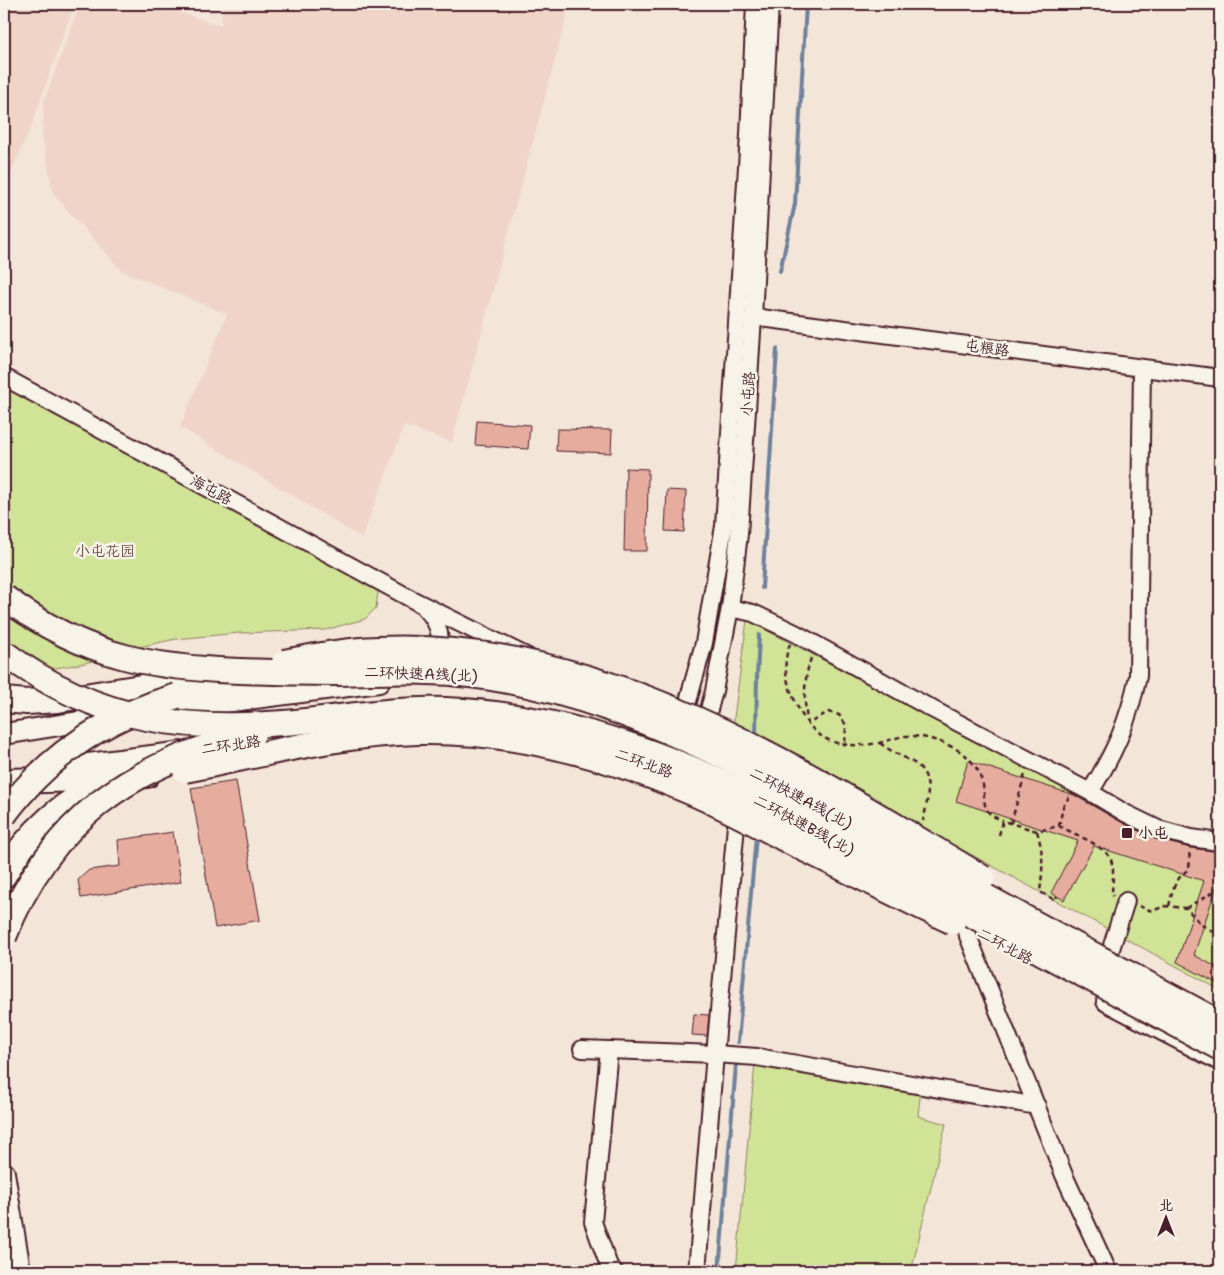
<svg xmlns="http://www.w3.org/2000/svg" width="1224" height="1275" viewBox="0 0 1224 1275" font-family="'Shantell Sans','LXGW WenKai TC',sans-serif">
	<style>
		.built { fill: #f0d4c8 }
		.green { fill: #d1e397; stroke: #8e8161 }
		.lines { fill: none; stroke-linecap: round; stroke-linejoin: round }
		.stream { stroke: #6d819b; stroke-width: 4 }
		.building { fill: #e6ad9f; stroke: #4a1f2b }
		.minor-casing { stroke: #4a1f2b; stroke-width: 20 }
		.major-casing { stroke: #4a1f2b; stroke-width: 24 }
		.highway-casing { stroke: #4a1f2b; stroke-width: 28 }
		.path { stroke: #4a1f2b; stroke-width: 2.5; stroke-dasharray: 5 4; stroke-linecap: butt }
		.minor { stroke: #f7f3e8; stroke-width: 16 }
		.major { stroke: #f7f3e8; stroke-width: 20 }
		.highway { stroke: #f7f3e8; stroke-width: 24 }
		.highway-bridge-casing { stroke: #4a1f2b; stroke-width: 28; stroke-linecap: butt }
		.highway-bridge { stroke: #f7f3e8; stroke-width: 24 }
		.poi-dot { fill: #4a1f2b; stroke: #f7f3e8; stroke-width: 2 }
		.labels { text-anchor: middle; stroke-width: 5; stroke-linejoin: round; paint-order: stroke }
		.street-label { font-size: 15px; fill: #4a1f2b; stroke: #f7f3e8 }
		.park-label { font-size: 15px; fill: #6c5046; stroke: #f7f3e8 }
		.poi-label { font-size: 15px; font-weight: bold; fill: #4a1f2b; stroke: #f7f3e8; text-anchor: start }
	</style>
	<rect width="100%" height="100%" fill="#f4e5d9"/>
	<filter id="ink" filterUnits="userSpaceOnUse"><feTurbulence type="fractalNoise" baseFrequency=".02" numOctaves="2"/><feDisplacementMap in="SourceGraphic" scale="10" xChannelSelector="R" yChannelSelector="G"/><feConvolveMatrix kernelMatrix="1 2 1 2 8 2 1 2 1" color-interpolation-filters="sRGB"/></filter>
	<g filter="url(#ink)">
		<g class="built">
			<polygon points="4,4 74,4 33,122 4,189"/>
			<polygon points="80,4 155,4 165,7 159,4 218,4 217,13 167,8 221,26 223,4 570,4 452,442 404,426 362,538 180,427 227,314 122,271 54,195 42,138 44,101"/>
		</g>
		<g class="green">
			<polygon points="4,384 370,581 378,593 376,608 365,619 325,630 239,633 176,639 134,648 85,663 22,674 4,672"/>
			<polygon points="747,620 1048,779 1135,830 1198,849 1220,850 1220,990 733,725"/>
			<polygon points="755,1063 921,1089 918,1116 946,1124 912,1268 918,1271 736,1271"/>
		</g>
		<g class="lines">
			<g class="stream">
				<polyline points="780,271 795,204 806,4"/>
				<polyline points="762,588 777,349"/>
				<polyline points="756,738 757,677 759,635"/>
				<polyline points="738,1042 756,836"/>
				<polyline points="719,1271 736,1065"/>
			</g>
		</g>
		<g class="building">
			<polygon points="477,421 530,425 528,449 475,445"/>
			<polygon points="557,429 612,430 611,453 556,451"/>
			<polygon points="626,468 648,469 647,551 624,551"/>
			<polygon points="667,490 686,491 684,532 665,531"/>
			<polygon points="968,761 1074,795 1121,822 1155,839 1190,848 1220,852 1220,887 1217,885 1194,955 1220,969 1220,985 1177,962 1204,881 1094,846 1064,900 1057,896 1051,893 1078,841 956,801"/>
			<polygon points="236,781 260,920 215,928 191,788"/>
			<polygon points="173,832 181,882 81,898 78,880 89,870 120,866 118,840"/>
			<polygon points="694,1014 709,1015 707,1036 692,1035"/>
		</g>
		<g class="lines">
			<defs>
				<g id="minor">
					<polyline points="753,317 1220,378"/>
					<polyline points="4,377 417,602 528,657"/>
					<path d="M425 608C440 623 444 642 435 661"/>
					<polyline points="730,608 753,613 795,633 932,709 1090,792 1125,813 1158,829 1191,838 1220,842"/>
					<polyline points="682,723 704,643 724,526 749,135 755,4"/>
					<polyline points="703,732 714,691 730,608 739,534 753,317 770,4"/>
					<path d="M1090 792C1115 752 1128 723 1138 676L1142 368"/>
					<polyline points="966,925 968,936 1064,1175 1108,1271"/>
					<polyline points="1110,952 1126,901"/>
					<polyline points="582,1049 715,1054 757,1057 1037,1106"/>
					<polyline points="609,1050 593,1222 609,1266 614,1271"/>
					<polyline points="697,1271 715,1054 738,804"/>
				</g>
				<g id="major">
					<polyline points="155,711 379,682"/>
					<polyline points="4,734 122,715"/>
					<polyline points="236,745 297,737"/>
					<polyline points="41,770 183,752"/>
					<polyline points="1107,1001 1220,1060"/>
					<polyline points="4,1173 19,1264"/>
				</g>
				<g id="highway">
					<polyline points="193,692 271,679"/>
					<polyline points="4,700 27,702 58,700 212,676"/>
					<polyline points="4,781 89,779 147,775"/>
					<path d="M4 875C26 834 65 798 110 782"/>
					<polyline points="4,1242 9,1271"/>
				</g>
			</defs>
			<use href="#minor" class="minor-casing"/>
			<use href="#major" class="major-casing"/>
			<use href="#highway" class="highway-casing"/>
			<g class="path">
				<path d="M790 644C782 663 786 681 794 699 812 741 836 750 879 743 888 741 897 737 905 736 923 735 941 741 956 749 970 756 980 770 983 785 985 795 982 806 990 814 993 817 1000 819 1003 821"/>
				<path d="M811 658C804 679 803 701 808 724L828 712 839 715 846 725 845 744"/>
				<path d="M880 743C891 752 905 757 917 765 934 778 927 804 923 821"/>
				<polyline points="1011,823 1025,774"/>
				<polyline points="1059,826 1063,807 1069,797"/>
				<path d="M1037 831C1044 855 1043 867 1040 892L1055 900 1057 896"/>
				<path d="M999 835 1003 821 1037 831 1059 826C1072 833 1106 846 1111 860 1115 871 1112 884 1112 895L1113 896"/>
				<polyline points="1139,906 1152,911 1165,906 1186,908 1202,925 1220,936"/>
				<path d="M1169 906C1171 898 1172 890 1176 883 1185 867 1192 875 1189 852"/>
				<polyline points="1186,908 1220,888"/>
			</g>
			<use href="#minor" class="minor"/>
			<use href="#major" class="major"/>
			<use href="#highway" class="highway"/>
			<defs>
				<g id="highway-bridge">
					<path d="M4 597C40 624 82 646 125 657 155 665 187 668 218 670 257 672 296 673 335 673 377 672 418 670 460 674 562 684 656 723 747 768L1220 1023"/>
					<path d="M4 653C100 724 189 733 305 721 352 716 398 708 446 710 548 714 643 745 735 788L1220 1048"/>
					<path d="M284 662C315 656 346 650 378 649 602 639 798 768 983 878"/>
					<path d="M185 770C262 755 340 734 418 732 512 730 605 755 690 792 728 808 764 828 800 847 851 872 902 898 953 922"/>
					<path d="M4 815C47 756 107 717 177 696"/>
					<path d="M4 937C50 818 133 763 253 734"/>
				</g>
			</defs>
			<use href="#highway-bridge" class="highway-bridge-casing"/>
			<use href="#highway-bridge" class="highway-bridge"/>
		</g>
	</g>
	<rect class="poi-dot" x="1121" y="827" width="12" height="12" rx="2.5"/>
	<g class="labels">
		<g class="street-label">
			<text transform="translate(987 348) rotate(8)" y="5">屯粮路</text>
			<text transform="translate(748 394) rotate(-86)" y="5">小屯路</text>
			<text transform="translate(211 490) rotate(29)" y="5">海屯路</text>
			<text transform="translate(421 674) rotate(2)" y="5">二环快速A线(北)</text>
			<text transform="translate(231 745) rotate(-8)" y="5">二环北路</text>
			<text transform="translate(644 763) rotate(20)" y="5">二环北路</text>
			<text transform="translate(801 798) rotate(28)" y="5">二环快速A线(北)</text>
			<text transform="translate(804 825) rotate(28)" y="5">二环快速B线(北)</text>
			<text transform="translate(1005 946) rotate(28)" y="5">二环北路</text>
		</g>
		<g class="park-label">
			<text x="105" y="556">小屯花园</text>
		</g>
		<g class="poi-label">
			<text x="1138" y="838">小屯</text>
		</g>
	</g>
	<rect width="1224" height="1275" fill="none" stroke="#f7f3e8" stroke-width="20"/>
	<rect x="10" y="10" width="1204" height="1255" fill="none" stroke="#4a1f2b" stroke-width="2" filter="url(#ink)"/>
	<g transform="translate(1166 1218)" stroke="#f7f3e8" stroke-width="4" paint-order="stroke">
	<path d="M0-4L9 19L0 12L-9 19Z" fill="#4a1f2b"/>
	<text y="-8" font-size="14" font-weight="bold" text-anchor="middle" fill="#4a1f2b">北</text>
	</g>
</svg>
